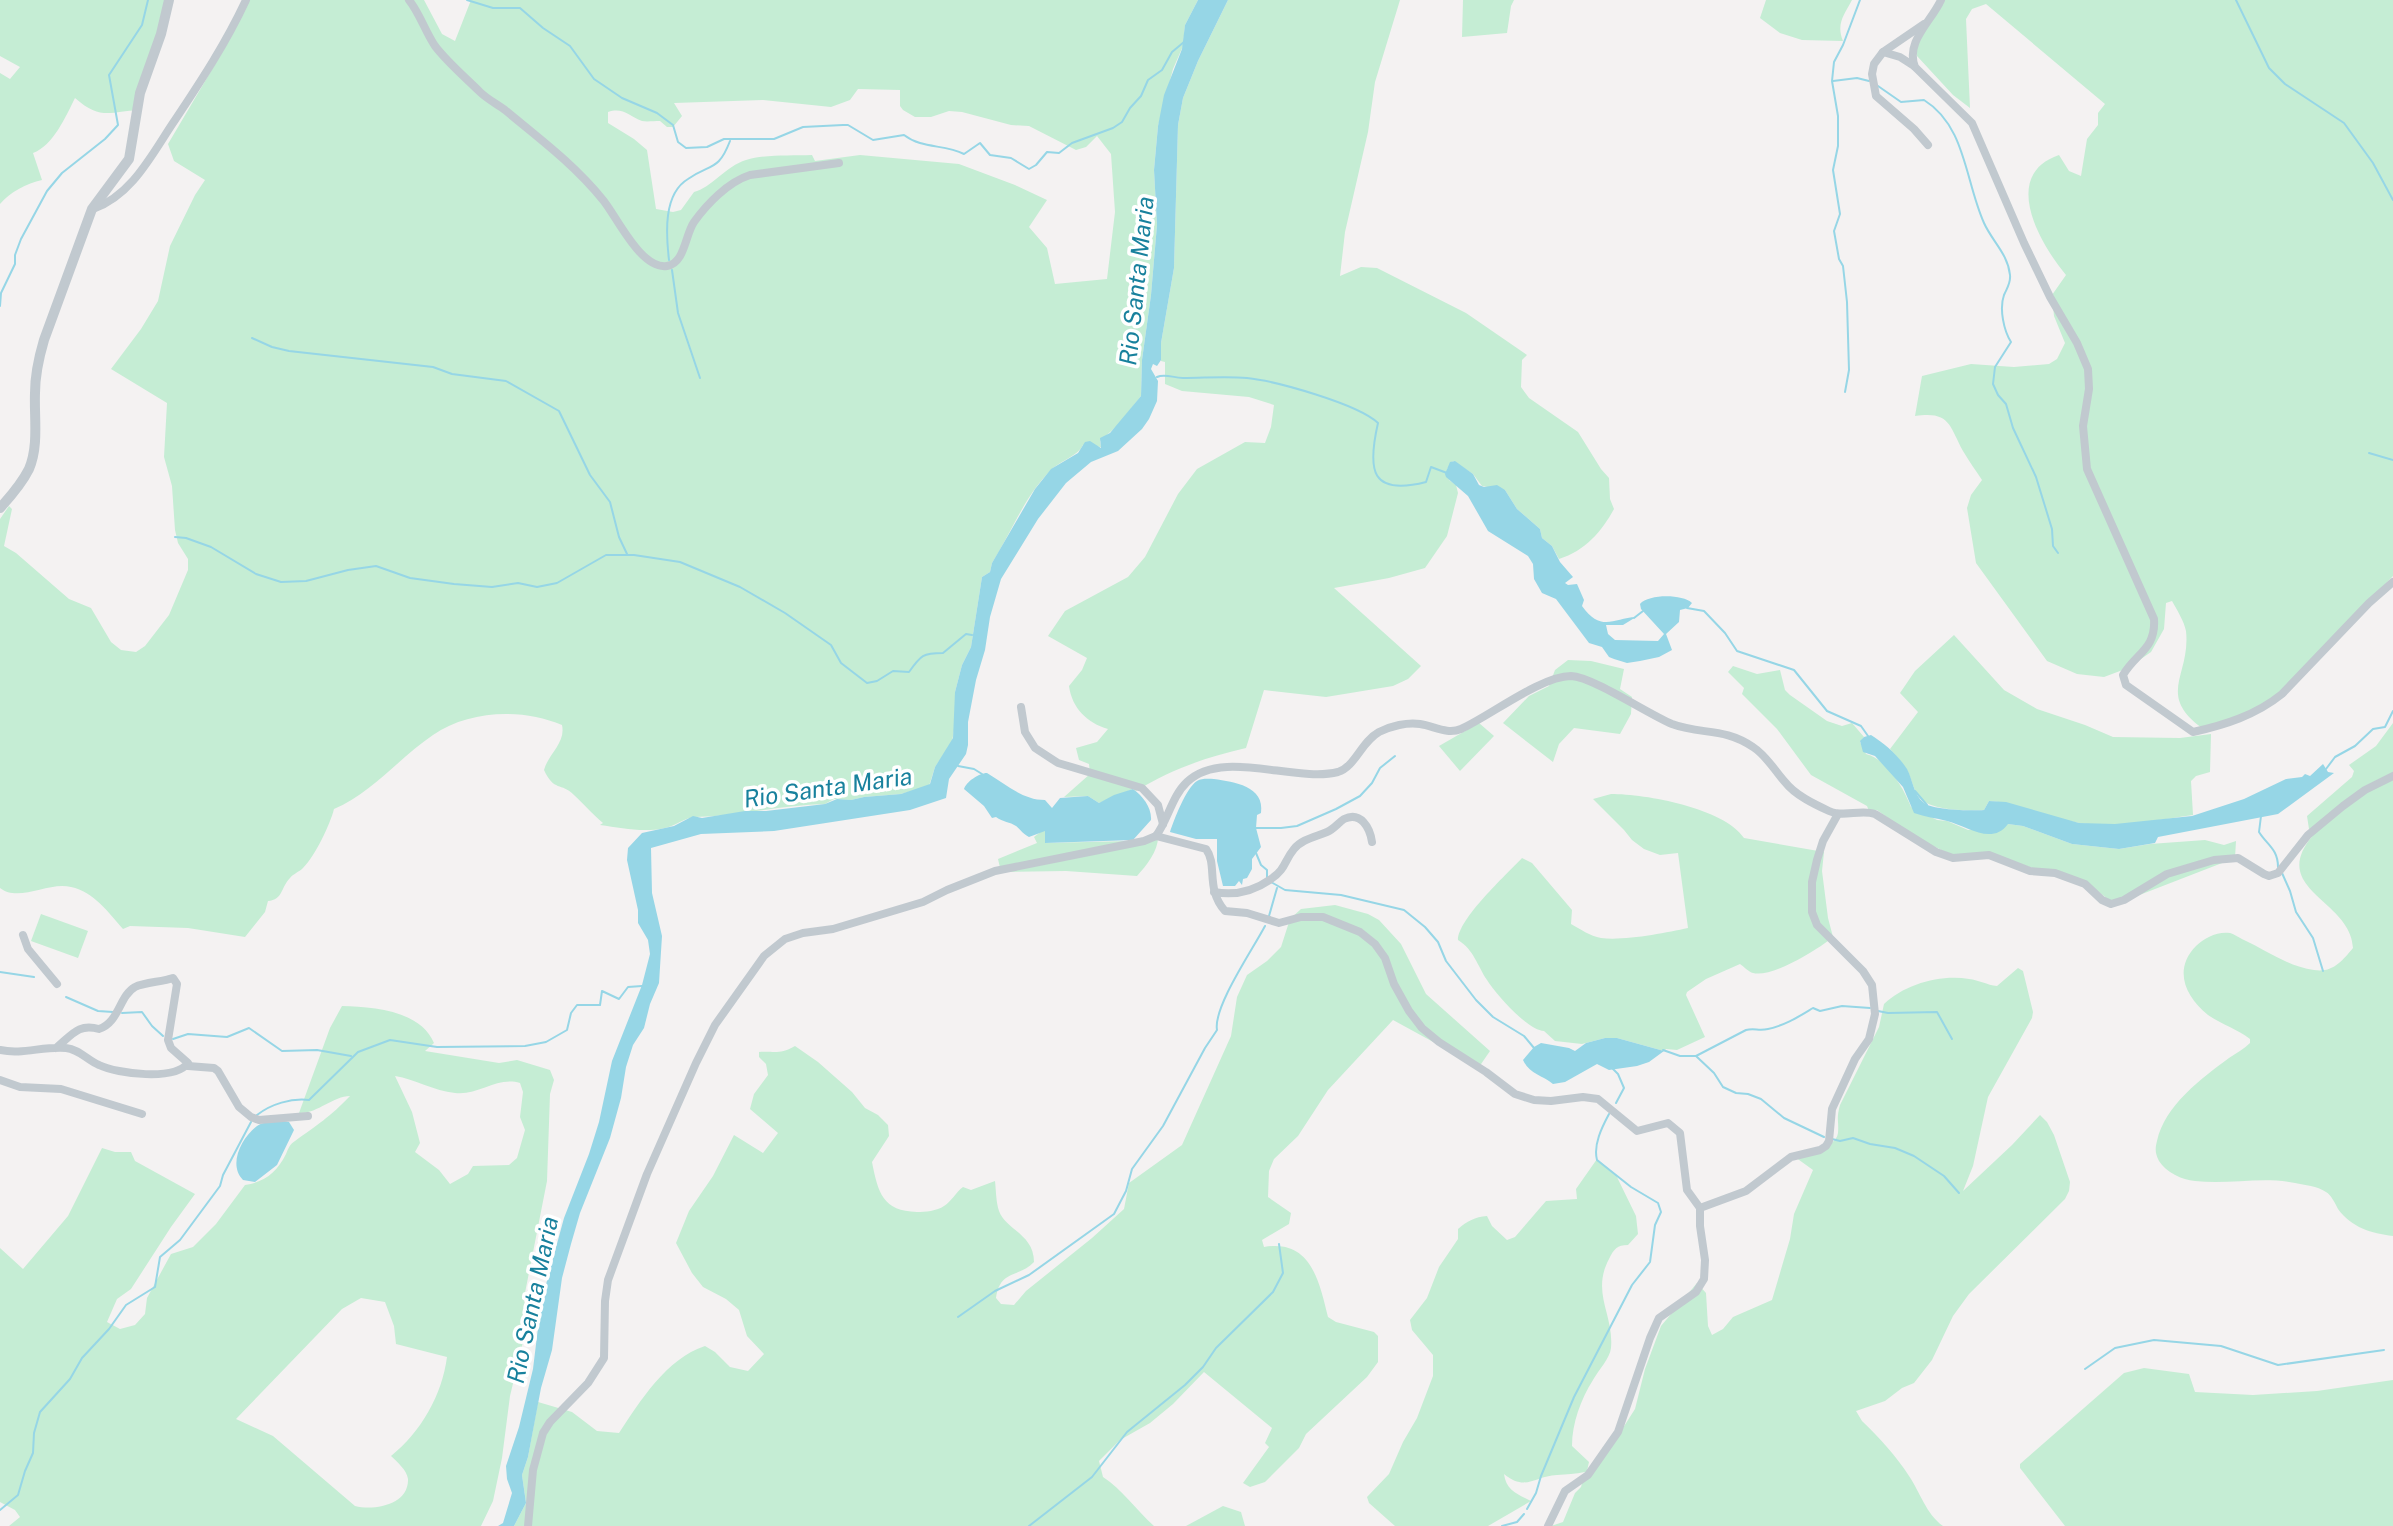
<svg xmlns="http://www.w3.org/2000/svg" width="2393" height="1526" viewBox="0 0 2393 1526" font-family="'Public Sans',sans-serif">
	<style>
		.green { fill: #c5edd4; fill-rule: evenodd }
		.water { fill: #96d6e6 }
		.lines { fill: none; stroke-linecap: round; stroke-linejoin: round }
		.stream { stroke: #96d6e6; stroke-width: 2 }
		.minor { stroke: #c1c9cf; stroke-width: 8 }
		.tertiary { stroke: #c1c9cf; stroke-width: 10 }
		.labels { text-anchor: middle; stroke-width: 7; stroke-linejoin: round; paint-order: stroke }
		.water-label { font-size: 24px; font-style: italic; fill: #18819d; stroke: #fff }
	</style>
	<rect width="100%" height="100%" fill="#f4f2f2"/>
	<g class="green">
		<path d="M0 0H169L139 110C109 112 100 120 75 98 66 116 53 146 33 153L42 180C27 183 9 193 0 204V73L10 79 20 67 0 56Z"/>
		<path d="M249 0H424L442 34 455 41 471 0H1198L1185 25 1183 46 1173 69 1158 126 1154 170 1157 225 1151 295 1142 360 1141 396 1118 425 1100 441 1101 447 1083 445C1077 457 1059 461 1050 471 1024 497 1011 533 992 563L990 572 982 577 971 647 962 665 955 692V724L952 742 935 767 929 786 901 794 864 797 851 800 834 799 825 804C782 805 738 816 695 817 686 817 675 826 665 828 643 833 622 828 600 825L603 823C592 814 584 804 574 795 561 782 554 792 544 770 548 754 566 743 562 725 522 708 469 710 433 735 399 758 372 793 334 809 330 825 315 856 303 868 299 872 293 874 290 878 281 887 283 900 268 901L265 912 245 937 188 928 130 926 123 929C108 912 94 892 71 887 49 881 19 903 0 888V519L9 506 12 509 4 546 16 553 69 599 91 608 111 642 121 650 136 652 145 646 169 615 188 570V559L178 543 175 530 172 486 164 457 167 403 111 369 141 329 158 301 170 246 195 195 205 180 174 161 168 144 227 44ZM858 89 900 90V106L903 110 915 117H931L949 111 962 112 1011 125 1029 126 1076 150 1086 147 1097 136 1111 154 1115 212 1107 279 1055 284 1047 248 1029 227 1047 200 1015 185 959 164 860 155 815 161 812 155C791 156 766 154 746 160 726 166 711 188 694 192L681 210 673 212 656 209 647 150 634 139 608 123V112C623 107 629 116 642 121 646 122 654 121 660 121L667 127H673L682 116 674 103 763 100 831 107 850 100Z"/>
		<path d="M1228 0H1400L1375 82 1368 132 1345 232 1340 276 1361 267 1377 268 1466 313 1527 355 1522 360 1521 387 1529 398 1578 432 1601 469 1609 478 1610 499 1614 509C1602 531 1585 551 1559 559L1552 546 1542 538 1540 529 1517 509 1505 490 1482 486 1473 474 1453 461 1447 469 1449 480 1456 485 1458 493 1447 536 1425 568 1389 578 1334 588 1421 666 1408 679 1393 686 1326 697 1264 690 1246 748C1206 757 1170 770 1136 791L1133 789 1099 803 1088 796 1064 797 1090 774 1089 764 1079 760 1076 748 1097 742 1108 729C1087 723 1072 708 1069 686L1082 670 1087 658 1048 636 1065 611 1128 577 1145 557 1178 494 1197 469 1245 442 1265 443 1271 427 1274 405 1249 397 1182 391 1165 384V362L1161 361V343L1174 268 1178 125 1183 98 1198 61Z"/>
		<polygon points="1463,0 1514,0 1511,6 1507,33 1462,37"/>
		<path d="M1766 0H1852C1844 15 1836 24 1843 41L1802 40 1780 33 1760 18Z"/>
		<path d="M1944 0H2393V576L2268 707 2206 731C2154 695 2191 677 2186 631 2184 621 2177 610 2172 601L2166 603 2164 629 2151 652 2128 668 2104 677 2077 674 2047 661 1976 563 1967 508 1971 495 1982 480C1976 471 1969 461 1963 451 1949 425 1950 411 1915 416L1922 376 1971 364 2014 367 2049 364 2057 359 2065 343 2054 316 2052 295 2066 275C2040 244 2000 175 2059 155L2069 171 2081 176 2087 139 2098 125V113L2105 104 1986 4 1972 9 1966 19 1970 108 1953 95 1917 56 1915 44Z"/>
		<path d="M1954 635 2004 690 2037 709 2085 725 2113 737 2180 738 2211 734 2210 772 2196 776 2191 781 2193 815C2157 820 2116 828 2079 823 2048 818 2020 803 1989 801L1984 810C1967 811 1930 811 1919 797 1913 789 1912 780 1908 772 1904 764 1896 756 1890 749L1918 712 1900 693 1915 671Z"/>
		<polygon points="1568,660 1591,661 1624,669 1620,689 1632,697 1631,714 1620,734 1574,728 1559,744 1553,762 1503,723 1529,696 1549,686 1555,670"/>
		<path d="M1733 666 1757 674 1780 670 1785 690 1790 695 1827 721 1842 726 1852 723 1864 737 1860 742 1866 754C1887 759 1904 789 1911 807L1937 820 1947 821 1968 830 2008 824 2023 826 2072 844 2119 849 2150 844 2205 840 2224 845 2236 841 2235 858 2124 901 2109 900 2095 889 1991 854 1952 855 1914 837 1877 810 1869 811 1867 806 1811 775 1777 729 1742 694 1744 688 1728 672Z"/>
		<polygon points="1479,723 1494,736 1460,771 1439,746"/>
		<path d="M2393 723V1236C2371 1233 2352 1228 2338 1209 2335 1203 2331 1195 2326 1192 2317 1186 2305 1185 2295 1183 2262 1176 2229 1185 2195 1181 2182 1180 2166 1172 2159 1161 2155 1153 2155 1149 2157 1141 2165 1105 2201 1079 2229 1058 2236 1053 2244 1049 2250 1043V1039C2237 1029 2221 1024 2208 1015 2185 997 2173 969 2196 946 2204 938 2218 931 2230 933 2234 934 2240 938 2244 940 2266 950 2289 967 2314 970 2333 973 2342 961 2353 948 2351 899 2266 890 2314 834L2309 829 2307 816 2352 777 2354 771 2349 765 2376 746Z"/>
		<path d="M1611 794C1646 794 1724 808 1744 838L1824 852 1822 871 1828 918 1833 937C1819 949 1772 978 1753 973 1749 972 1743 966 1740 964L1706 979 1687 992 1686 995 1705 1037 1677 1050 1666 1049 1664 1051 1617 1038H1605L1582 1044 1555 1041 1544 1031C1527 1030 1496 994 1487 980 1477 965 1474 950 1458 940 1458 919 1506 875 1522 858L1532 863 1572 910 1571 924C1580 929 1590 936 1601 938 1624 941 1665 933 1688 928L1678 853 1660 855 1644 849 1632 840 1624 830 1593 799Z"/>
		<path d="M1043 830 1046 831V843L1129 841 1158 835C1159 850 1147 865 1137 876L1066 871 1001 872 998 859 1037 843 1034 837Z"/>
		<path d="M1335 905 1368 914 1379 920 1401 944 1426 994 1490 1051 1479 1067 1393 1020 1328 1090 1298 1136 1274 1159 1269 1171 1268 1197 1291 1213 1289 1224 1262 1240 1264 1247C1311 1239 1319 1281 1328 1317L1336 1322 1374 1332 1378 1336V1362L1367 1377 1306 1434 1299 1448 1265 1482 1250 1487 1243 1483 1269 1447 1265 1443 1272 1428 1204 1372 1173 1404 1150 1423 1120 1440 1099 1461 1103 1477C1121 1488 1137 1511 1154 1526H514L526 1503 522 1475 528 1457 538 1402 572 1412 597 1431 619 1433C641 1400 666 1359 705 1346L715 1352 730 1367 748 1371 764 1354 747 1336 739 1310 726 1299 703 1287 692 1273 676 1243 689 1211 713 1176 734 1135 763 1153 778 1133 750 1109 754 1094 768 1075 766 1064 759 1057V1052C775 1051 779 1055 795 1046L818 1062 852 1092 865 1108 878 1115 888 1125 889 1136 872 1162C878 1193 883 1211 917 1212 925 1212 937 1211 944 1206 951 1202 956 1192 963 1187L971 1190 995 1181C996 1190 996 1202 999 1211 1006 1230 1034 1234 1034 1262 1019 1278 1000 1269 996 1298L1001 1304 1014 1305 1026 1291 1092 1238 1124 1209 1129 1183 1182 1145 1231 1036 1237 997 1247 975 1267 961 1281 947 1290 919 1301 909Z"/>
		<polygon points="41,914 88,931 78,958 31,941"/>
		<path d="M2018 968 2023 971 2033 1012 2032 1018 1988 1097 1973 1166 1963 1191 2012 1145 2040 1115 2047 1122 2054 1135 2070 1182 2069 1191 2065 1199 1969 1294 1953 1316 1932 1360 1914 1383 1902 1388 1885 1401 1856 1411 1862 1421C1879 1437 1897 1457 1909 1476 1920 1492 1926 1514 1943 1526H1551L1563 1522 1575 1493 1581 1487 1585 1472C1575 1474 1567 1474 1557 1475 1534 1476 1526 1492 1504 1474 1506 1490 1517 1494 1531 1501L1488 1526H1395L1369 1503 1367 1497 1389 1474 1403 1442 1417 1418 1433 1376V1355L1412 1330 1410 1320 1427 1298 1439 1267 1458 1239V1229C1467 1221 1475 1217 1487 1216L1492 1226 1507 1240 1515 1237 1546 1201 1577 1199 1576 1189 1597 1159 1616 1175 1636 1216 1638 1234 1628 1245C1617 1245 1614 1249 1609 1259 1591 1293 1614 1314 1611 1348 1610 1358 1598 1371 1593 1380 1581 1399 1572 1423 1572 1446L1589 1462 1587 1471 1621 1431 1635 1409 1645 1369 1661 1326 1697 1283 1706 1293 1708 1326 1712 1335 1723 1329 1733 1317 1772 1300 1790 1239 1794 1214 1813 1170 1795 1157C1807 1153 1836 1148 1838 1133 1839 1121 1836 1119 1840 1105L1879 1027 1884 1004C1905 984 1941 974 1969 979 1979 980 1987 985 1997 986Z"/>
		<path d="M342 1006C373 1007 420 1010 434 1043L425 1051 499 1063 517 1060 550 1070 554 1080 550 1094 547 1181 524 1298 527 1325 510 1396 502 1458 493 1501 481 1526H9L20 1517 15 1510 0 1502V1248L23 1269 68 1216 102 1148 115 1152H131L135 1161 195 1194 171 1227 131 1289 117 1299 107 1322 120 1329 135 1325 145 1314 147 1298 171 1254 193 1247 216 1224 245 1185C265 1182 277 1172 286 1154 288 1149 290 1144 295 1141 317 1125 330 1117 350 1096 333 1096 317 1114 299 1113L330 1028ZM395 1076C415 1079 434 1091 455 1093 478 1096 497 1076 520 1083L523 1092 520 1117 525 1130 517 1158 509 1165 473 1166 468 1174 450 1184 439 1170 415 1152 420 1143 412 1112ZM361 1298 385 1302 394 1326 396 1344 447 1357C442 1395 421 1432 391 1456 397 1462 407 1470 408 1479 409 1505 374 1511 355 1506L273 1436 236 1419 342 1309Z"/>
		<polygon points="2144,1368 2189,1374 2195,1392 2253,1395 2317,1391 2393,1380 2393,1526 2065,1526 2020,1468 2020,1464 2124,1373"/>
		<polygon points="1223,1506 1241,1512 1245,1526 1186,1526"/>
	</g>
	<g class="water">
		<polygon points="1198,0 1228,0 1198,61 1183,98 1178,125 1174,268 1161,343 1161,360 1157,366 1153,364 1151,369 1158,381 1157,401 1149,419 1142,429 1118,451 1091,462 1066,483 1038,519 1001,579 990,617 985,650 976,680 968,722 968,745 966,754 949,779 946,798 910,810 774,831 701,834 651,848 652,893 662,936 659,983 650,1004 644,1028 633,1045 626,1067 621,1098 610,1138 580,1213 571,1244 562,1278 552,1350 541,1388 528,1457 522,1475 526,1503 514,1526 498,1526 503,1523 512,1493 507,1479 506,1466 519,1427 533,1369 541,1303 548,1277 564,1218 589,1154 599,1122 612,1061 642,985 650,954 648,940 638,923 638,910 627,860 628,848 642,833 674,826 693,816 702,818 745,811 766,811 825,804 837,799 851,800 864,797 901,794 930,784 935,767 953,738 955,692 962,665 971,647 982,577 990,572 992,563 1035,489 1051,469 1078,453 1085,442 1090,441 1101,448 1100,438 1110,433 1141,396 1142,360 1151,295 1157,225 1154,170 1158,126 1164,95 1182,49 1185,25"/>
		<path d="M1455 461 1473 474 1479 485 1484 487 1497 485 1505 490 1517 509 1540 529 1542 538 1552 546 1560 562 1573 577 1565 583 1568 585 1577 584 1584 600 1582 606C1601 633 1614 618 1636 617L1623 625H1606L1608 634 1615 640 1658 641 1664 634 1641 609 1640 604C1649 594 1682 594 1692 603L1688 608 1680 610 1679 622 1666 634 1672 650 1659 657 1640 661 1627 663 1614 659 1609 657 1602 647 1589 643 1556 599 1542 593 1534 579 1533 564 1528 556 1488 531 1468 496 1446 477 1445 474 1450 462Z"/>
		<path d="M1871 735C1885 744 1898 755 1907 769 1913 780 1913 794 1924 803 1933 810 1971 811 1984 810L1989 801 2006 802 2079 823 2115 824 2192 816 2244 799 2286 779 2302 777 2305 774 2310 776 2323 764 2328 772 2334 773 2278 814 2158 837 2155 843 2119 849 2072 844 2023 826 2008 824C1992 846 1967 826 1947 821 1936 818 1925 817 1914 813L1903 787 1875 756 1863 752 1860 741 1864 737Z"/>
		<path d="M987 773C1006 784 1022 800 1045 800L1052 808 1060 798 1088 796 1099 803 1114 795 1133 789C1143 796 1152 808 1151 820L1133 840 1045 843V831L1029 837C1023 834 1021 830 1016 826 1010 822 1003 822 996 817L992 818 984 806 964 789C966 782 979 773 987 773Z"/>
		<path d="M1214 779C1234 782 1265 786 1261 813L1257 815 1256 828 1261 847 1252 859V869L1247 878 1243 879 1242 885 1239 881 1235 886H1223L1217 861V839H1196L1170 832C1174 820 1186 788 1197 781 1202 778 1209 779 1214 779Z"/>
		<path d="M1605 1038H1617L1664 1051 1649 1062 1637 1066 1609 1070 1597 1064 1565 1082 1553 1084C1542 1075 1529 1074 1523 1060L1534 1047 1541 1043 1569 1048 1575 1051 1586 1043Z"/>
		<path d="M284 1121 289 1122 294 1130 277 1165 255 1182 243 1180C228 1165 241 1138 257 1126 263 1121 276 1122 284 1121Z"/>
	</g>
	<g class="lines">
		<g class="stream">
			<path d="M467 0 493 8H520L543 28 570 46 594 79 622 98 657 113 673 125 678 142 686 148 707 147 724 139H774L803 127 843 125H848L873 140 904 135C922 149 944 144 964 154L980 143 990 155 1011 158 1029 169 1036 165 1047 152 1059 153 1072 143 1113 128 1122 122 1130 108 1141 96 1148 80 1162 70 1172 52 1184 42"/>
			<polyline points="2236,0 2269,68 2285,84 2344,123 2373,163 2393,200"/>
			<polyline points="1833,81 1857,78 1869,81"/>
			<path d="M1878 86 1901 102 1924 100C1966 126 1965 181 1984 223 1992 241 2008 254 2010 275 2011 283 2007 288 2004 295 1999 309 2004 331 2011 342L1995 367 1993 384 1998 395 2006 404 2013 428 2036 477 2052 529 2053 546 2058 553"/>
			<path d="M669 260C666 234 663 194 688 179 711 163 718 172 730 141"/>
			<polyline points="672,270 678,313 700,378"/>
			<polyline points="0,306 1,293 15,264 15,255 21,239 47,191 62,173 105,139 118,125 109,75 142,25 148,0"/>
			<polyline points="252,338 272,347 289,351 433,367 452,374 506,381 559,411 590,475 610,502 619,537 627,554"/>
			<path d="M1157 377C1165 373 1173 378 1183 378 1204 378 1226 376 1247 378 1276 381 1358 404 1378 423 1367 471 1371 496 1426 482L1431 467 1447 473"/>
			<polyline points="1845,392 1849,370 1847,302 1843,266 1839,259 1834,231 1840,214 1833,170 1838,146 1838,116 1832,81 1834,62 1843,45 1860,0"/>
			<polyline points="2369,453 2393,460"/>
			<path d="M175 537 186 538 211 547 256 574 281 582 306 581 348 570 376 566 410 578 454 584 492 587 518 583 537 587 557 583 606 555H634L680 562 740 587 785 613 831 645 841 663 867 683 877 681 893 671 909 672C921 655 923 653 943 653L966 634 972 635"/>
			<polyline points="1687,608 1704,611 1725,633 1737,651 1794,670 1827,711 1861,726 1868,736"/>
			<polyline points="1634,618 1643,611"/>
			<polyline points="958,766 974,769 982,774"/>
			<polyline points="2326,769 2335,757 2355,746 2373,729 2385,727 2393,711"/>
			<polyline points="1915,791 1927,805"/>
			<path d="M2261 816 2259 832C2267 845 2278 849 2278 867"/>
			<polyline points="1255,828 1281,828 1297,826 1336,809 1360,796 1372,783 1380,768 1395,756"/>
			<polyline points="1256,853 1261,865 1267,870 1267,878"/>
			<polyline points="2282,873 2290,891 2296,912 2313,938 2323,971"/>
			<polyline points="1271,882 1285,890 1341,895 1404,910 1425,927 1438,942 1446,961 1476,1000 1493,1017 1524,1036 1534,1048"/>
			<polyline points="1269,916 1277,888"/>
			<polyline points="0,972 34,977"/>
			<polyline points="66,997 98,1011 113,1012"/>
			<polyline points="1878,1011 1888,1013 1937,1012 1952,1039"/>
			<polyline points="122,1013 142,1012 152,1026 163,1036"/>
			<polyline points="173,1039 188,1034 227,1037 249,1028 282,1051 317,1050 351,1056"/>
			<path d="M1663 1050 1680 1056H1696L1746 1030C1754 1028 1759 1031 1768 1029 1786 1025 1798 1017 1813 1008L1820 1011 1842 1006 1870 1008"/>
			<polyline points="1696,1056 1714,1073 1723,1087 1736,1093 1748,1094 1761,1099 1784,1118 1824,1137"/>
			<polyline points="1613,1069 1618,1074 1624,1088 1616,1103"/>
			<path d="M257 1115C271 1104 291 1098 309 1100L358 1052 390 1040 437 1047 525 1046 546 1042 567 1030 571 1013 577 1005H600L602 991 619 999 628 987 642 986"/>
			<polyline points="1832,1139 1840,1141 1853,1138 1870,1144 1895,1148 1914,1156 1944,1176 1959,1193"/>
			<path d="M958 1317 995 1291 1029 1275 1114 1214 1126 1191 1132 1169 1163 1126 1205 1048 1217 1030C1213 1007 1253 949 1265 926"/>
			<polyline points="2085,1369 2115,1348 2154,1340 2221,1346 2278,1365 2384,1350"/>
			<path d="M1527 1509 1536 1493 1541 1476 1574 1397 1632 1285 1650 1262 1655 1225 1661 1212 1658 1203 1631 1187 1597 1160C1593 1145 1602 1127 1609 1114"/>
			<polyline points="0,1510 18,1495 25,1471 33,1453 34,1433 40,1412 70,1379 82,1358 109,1329 126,1305 155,1287 160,1257 180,1240 220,1186 223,1175 251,1122"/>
			<polyline points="1029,1526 1092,1477 1127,1432 1185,1385 1203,1367 1216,1348 1273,1292 1283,1273 1279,1244"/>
			<polyline points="1502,1526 1517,1522 1524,1514"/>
		</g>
		<g class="minor">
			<path d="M409 0C420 14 425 31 435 46 448 63 465 77 480 92 487 99 497 104 505 110 540 139 575 165 603 200 617 217 641 270 667 266 685 263 685 235 694 222 707 204 728 182 750 175L839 163"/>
			<path d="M1941 0C1931 22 1905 42 1915 67L1972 123 2024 243 2050 297 2077 343 2088 369 2089 389 2083 426 2087 469 2154 619C2156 649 2136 653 2123 675L2126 685 2193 732C2225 725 2256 715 2282 694L2369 603 2393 582"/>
			<polyline points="1883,52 1924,24"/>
			<polyline points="1914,66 1900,57 1883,52 1874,64 1872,74 1876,96 1914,129 1928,145"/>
			<path d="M93 209C133 195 153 152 175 120 201 81 226 43 246 0"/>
			<polyline points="1021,707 1025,732 1035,748 1058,763 1142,788 1158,805 1163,824"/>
			<path d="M1156 836C1168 820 1172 796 1187 782 1222 748 1295 783 1338 772 1355 767 1361 742 1379 732 1391 726 1407 722 1420 724 1434 726 1447 735 1461 729 1490 716 1541 676 1571 676 1593 677 1648 714 1672 724 1701 735 1724 727 1753 747 1767 756 1774 770 1785 782 1795 795 1814 804 1829 811 1843 818 1860 809 1875 814L1936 852 1953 858 1989 855 2030 871 2055 873 2085 884 2102 900 2111 904 2124 900 2167 874 2214 860 2238 858 2264 874 2269 876 2278 873 2308 835 2343 806 2365 790 2393 776"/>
			<path d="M1214 892C1235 896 1254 891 1271 879 1286 869 1284 861 1294 849 1302 839 1315 837 1327 832 1334 829 1338 823 1344 819 1361 811 1370 828 1372 842"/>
			<polyline points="23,935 28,949 57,984"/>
			<path d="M0 1050C22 1055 43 1046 66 1048 79 1049 87 1060 99 1065 118 1074 175 1081 188 1063L171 1048 168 1040 177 984 173 978C162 982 145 982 135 987 119 996 119 1023 99 1029 78 1023 72 1035 56 1048"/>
			<polyline points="188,1066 214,1068 218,1071 239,1107 251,1117 259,1120 308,1116"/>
			<polyline points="0,1080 20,1087 61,1089 142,1114"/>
			<polyline points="1700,1208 1746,1191 1791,1157 1820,1150 1826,1146 1829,1141 1832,1109 1855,1059 1869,1039 1875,1014 1872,985 1863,971 1817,925 1812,912 1812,882 1817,860 1823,841 1838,814"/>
			<path d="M528 1526 533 1470 543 1433 550 1422 588 1383 604 1358 605 1301 608 1280 647 1174 696 1063 715 1025 764 956 785 939 803 933 833 929 923 902 947 890 995 871 1144 841 1156 836 1206 849C1218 865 1205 888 1225 911L1247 913 1279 923 1301 917H1323L1360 932 1375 944 1385 958 1394 984 1409 1011 1422 1028 1439 1042 1486 1072 1515 1094 1534 1100 1551 1101 1583 1097 1598 1099 1637 1131 1668 1123 1680 1133 1687 1190 1700 1208V1226L1705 1260 1704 1279 1696 1292 1659 1318 1650 1338 1618 1432 1588 1475 1565 1491 1548 1526"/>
		</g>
		<path class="tertiary" d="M0 508C11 496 22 483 29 469 39 446 34 417 35 393 35 375 39 357 44 340L92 209 129 159 140 93 161 34 169 0"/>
	</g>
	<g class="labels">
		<g class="water-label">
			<text transform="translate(1137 281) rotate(-84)" y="8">Rio Santa Maria</text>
			<text transform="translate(828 788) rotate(-8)" y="8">Rio Santa Maria</text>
			<text transform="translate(533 1300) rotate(-78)" y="8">Rio Santa Maria</text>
		</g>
	</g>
</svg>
